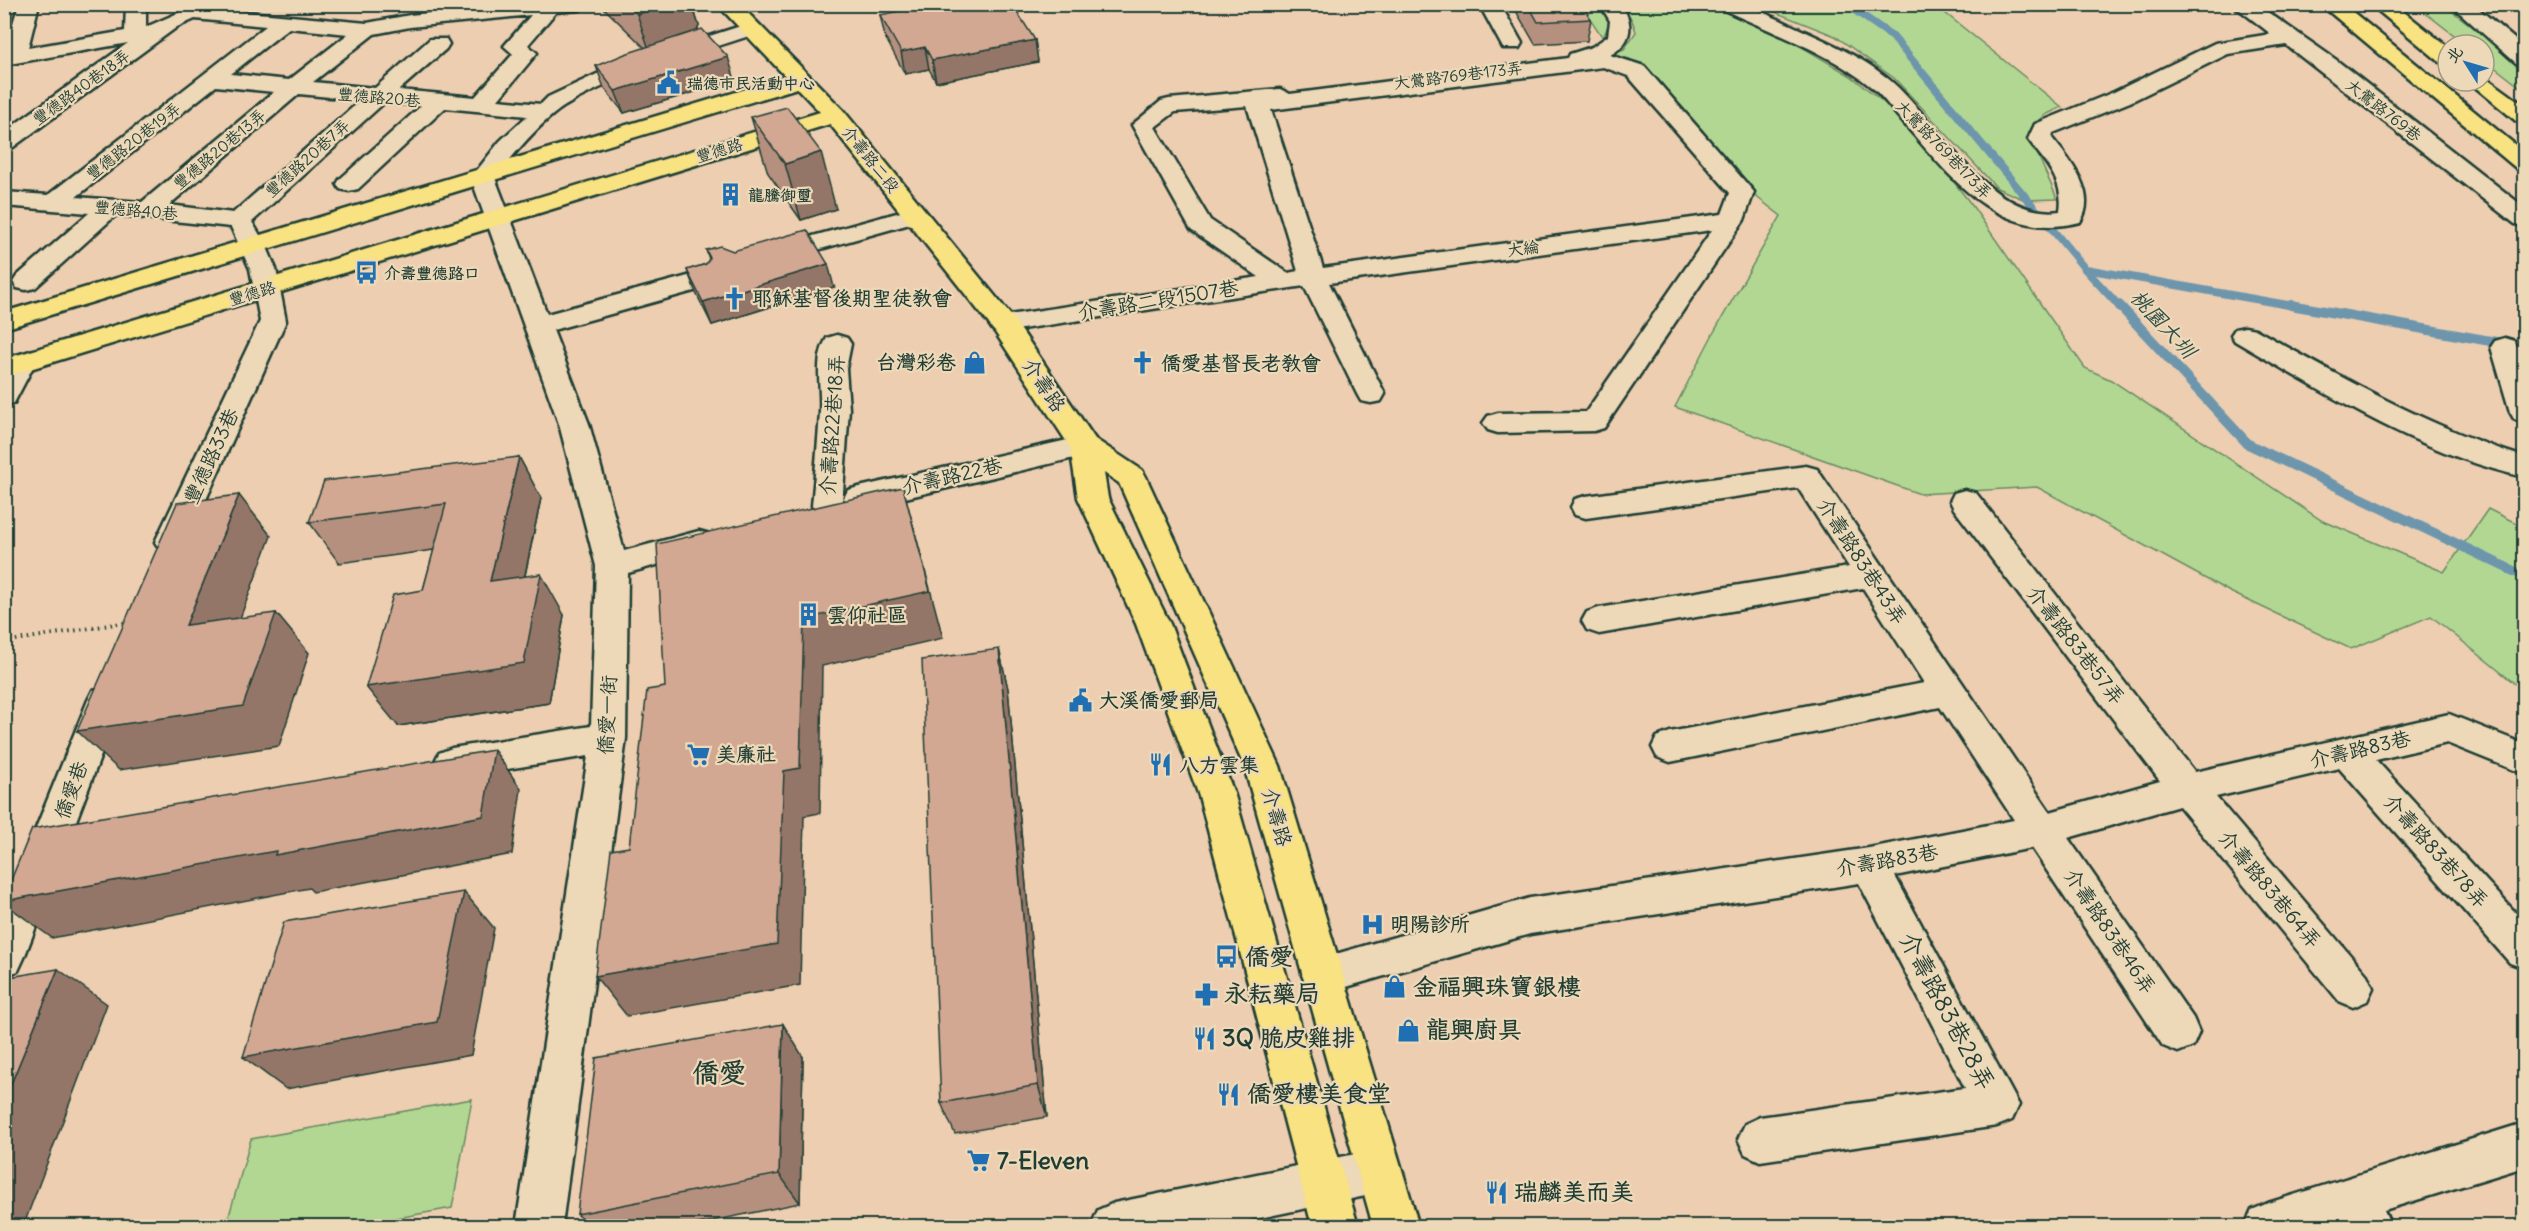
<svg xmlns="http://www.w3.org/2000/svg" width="2529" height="1231" viewBox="0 0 2529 1231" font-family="Delius,'LXGW WenKai TC',sans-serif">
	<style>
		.green { fill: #b2d792; stroke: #688a63; stroke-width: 1.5 }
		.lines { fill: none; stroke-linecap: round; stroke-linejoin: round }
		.stream-far1 { stroke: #6d96ad; stroke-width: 8 }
		.stream { stroke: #6d96ad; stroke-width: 10 }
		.minor-casing { stroke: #1f3d34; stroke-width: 5 }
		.major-casing { stroke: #1f3d34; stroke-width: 5 }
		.highway-casing { stroke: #1f3d34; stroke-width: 5 }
		.path { stroke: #1f3d34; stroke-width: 4; stroke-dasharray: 1.5 4.5; stroke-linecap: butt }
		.minor { fill: #edd8b7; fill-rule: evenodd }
		.major { fill: #f8e281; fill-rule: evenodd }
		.highway { fill: #f8e281; fill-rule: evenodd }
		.wall { fill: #b5907e; stroke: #1f3d34; stroke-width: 1.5 }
		.shaded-wall { fill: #947667; stroke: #1f3d34; stroke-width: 1.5 }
		.building { fill: #d3a893; stroke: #1f3d34; stroke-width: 1.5 }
		.labels { text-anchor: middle; stroke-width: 4.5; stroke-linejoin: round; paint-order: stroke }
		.far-street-label { font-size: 16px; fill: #1f3d34; stroke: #edd8b7 }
		.far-poi-label { font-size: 16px; font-weight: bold; fill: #1f3d34; stroke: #edd8b7; text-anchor: start }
		.poi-label { font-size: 20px; font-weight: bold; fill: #1f3d34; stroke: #edd8b7; text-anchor: start }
		.street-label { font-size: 20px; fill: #1f3d34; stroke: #edd8b7 }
		.water-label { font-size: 21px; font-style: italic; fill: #2c4c48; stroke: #edd8b7 }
		.near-poi-label { font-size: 24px; font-weight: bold; fill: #1f3d34; stroke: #edd8b7; text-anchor: start }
		.near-street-label { font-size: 24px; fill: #1f3d34; stroke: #edd8b7 }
		.near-quarter-label { font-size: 27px; font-weight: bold; fill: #1f3d34; stroke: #edd8b7 }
	</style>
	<rect width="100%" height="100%" fill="#edceb0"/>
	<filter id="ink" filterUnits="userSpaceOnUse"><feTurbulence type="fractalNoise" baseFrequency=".0167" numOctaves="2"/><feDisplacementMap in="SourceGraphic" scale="12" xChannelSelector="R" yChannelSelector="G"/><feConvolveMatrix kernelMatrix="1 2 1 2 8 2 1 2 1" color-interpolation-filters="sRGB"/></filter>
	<g filter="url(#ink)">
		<g class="green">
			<polygon points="1581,5 1599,5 1610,21 1603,38"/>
			<polygon points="1623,5 1709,5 1787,38 1851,76 1887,105 1932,154 1971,204 2085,368 2111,380 2321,520 2444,572 2488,509 2524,527 2524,691 2431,616 2351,649 2230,592 2037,487 1920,494 1675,407 1715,330 1781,216 1754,195 1629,59 1611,57 1609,54 1624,49 1636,32 1632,20"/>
			<path d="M1757 5H1935L2062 107 2045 115 2031 129C2035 155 2048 175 2057 199L2025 200 1997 188 1894 78 1835 36Z"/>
			<polygon points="2415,5 2444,5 2524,66 2524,90 2484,59 2484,45 2467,45"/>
			<polygon points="472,1099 452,1208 353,1226 226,1226 251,1139"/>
		</g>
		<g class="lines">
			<g class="stream-far1">
				<polyline points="1846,4 1892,36 2085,269 2120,307"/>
				<polyline points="2086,269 2299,307"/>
			</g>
			<g class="stream">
				<polyline points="2119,305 2248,444 2524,576"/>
				<polyline points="2291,305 2507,344 2524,351"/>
			</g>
			<defs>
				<g id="minor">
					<path d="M19 4H39L28 48 125 31 126 4H146V27L192 7 367 23 410 15 513 4H589L579 10 556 12 528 45 537 53 498 100 541 104 548 97 612 67 744 25H758L761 29 758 33C694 55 623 71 565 106 540 122 513 155 495 178L547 314 703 272 712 274 716 280 712 286 553 330 589 424 624 551 699 531 710 534 715 542 710 550 628 573 626 738 562 1226H516L588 756 452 778 439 773 434 763 439 753 452 748 591 726 596 566 559 424 471 178 500 141 527 116 445 108 358 189 349 191 340 189 337 184 340 179 421 106 385 102 252 222 266 245 276 269 286 321 187 542 182 550 171 553 160 550 155 542 260 321 250 269 231 227 116 215 35 288 26 290 17 288 13 282 17 276 89 213 4 206V192L48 195 266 26 195 19 177 27 12 148 4 150V132L128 43 4 65V52ZM531 15 504 46 513 54 475 97 399 90 446 49 449 44 446 39H430L375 88 313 82 374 34 410 27ZM289 28 348 34 289 80 231 74ZM216 86 274 92 142 202 76 197ZM299 94 361 100 233 213 169 205Z"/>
					<polygon points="1479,4 1500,4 1522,43 1519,48 1503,48"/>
					<path d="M1600 4H1621C1634 24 1633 42 1610 55L1644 66 1754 192 1744 220 1604 428 1594 431 1498 433 1488 430 1483 423 1488 416 1498 413 1586 412 1712 230 1329 283 1385 394 1381 401 1371 403 1361 401 1357 394 1304 286 1003 332 993 330 989 324 993 318 1003 316 1259 277 1191 230 1188 225 1132 125 1161 101 1169 99 1280 89 1290 94 1568 58 1570 54 1592 47 1608 36 1610 21ZM1603 67 1628 76 1730 193 1722 214 1323 268 1271 110ZM1247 106 1298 271 1288 273 1210 220 1155 127 1175 112Z"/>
					<path d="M1717 4C1726 4 1736 3 1744 4 1755 7 1767 15 1778 19 1814 36 1855 52 1886 77 1936 116 1986 221 2060 211 2065 181 2044 161 2028 139L2035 124 2114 92 2215 43 2271 34 2232 4H2256L2335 59 2524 207V226L2515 224 2286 45 2228 54 2130 102 2053 133 2052 138C2069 159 2099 194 2080 222 1997 243 1949 175 1901 120 1891 109 1882 95 1870 86 1829 52 1768 31 1720 8Z"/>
					<polygon points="2450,4 2473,4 2524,47 2524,64 2516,63"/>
					<polygon points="915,208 924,210 927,215 924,220 771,263 762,260 758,255 762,250"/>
					<path d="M2245 327 2255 329C2342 378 2429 427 2524 457V477C2421 454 2326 394 2235 341L2231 335 2235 329Z"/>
					<path d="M837 335 847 338 851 344 846 369 849 409 842 506 838 514 827 517 816 514 812 506C815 475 818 443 820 412 822 387 813 360 827 338Z"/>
					<polygon points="2505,338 2515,341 2524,366 2524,422 2514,419 2510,412 2491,347 2495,341"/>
					<polygon points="21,354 31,357 35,363 14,403 4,405 4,368 11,357"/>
					<polygon points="1085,436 1095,439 1100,446 1095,453 859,509 848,506 844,498 848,490 859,487"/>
					<polygon points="1806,466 1817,469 2050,812 2160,781 1954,509 1950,501 1954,493 1965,490 1976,493 2195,772 2449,714 2524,744 2524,774 2447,743 2376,760 2524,922 2524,968 2510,963 2339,768 2216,797 2367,975 2373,988 2367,1001 2353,1007 2339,1001 2179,806 2068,838 2193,1018 2199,1032 2193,1046 2178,1052 2163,1046 2032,848 1895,876 2019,1105 2012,1120 1997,1126 1760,1161 1745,1154 1738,1139 1745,1124 1760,1117 1965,1088 1859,883 1530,934 1322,994 1308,988 1302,975 1308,962 1530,898 1869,848 2014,820 1940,707 1670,762 1657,757 1652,747 1657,737 1670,732 1924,683 1863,588 1599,634 1587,630 1582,621 1587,612 1599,608 1849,567 1798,488 1586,518 1575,515 1571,507 1575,499 1586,496"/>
					<polygon points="105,686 117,690 122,700 24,958 18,971 4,976 4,907 88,700 93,690"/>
					<polygon points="2524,1123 2524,1167 2384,1210 2391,1226 2245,1226 2252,1210 2268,1203"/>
					<polygon points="1380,1149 1396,1155 1402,1171 1396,1187 1380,1193 1221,1226 1091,1226 1098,1210 1114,1203"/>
				</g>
				<polygon id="major" points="717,4 739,4 843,110 1013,318 1095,439 1142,470 1146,477 1280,766 1419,1226 1373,1226 1244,766 1119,483 1104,473 1108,498 1170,624 1235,796 1358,1226 1312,1226 1199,796 1136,624 1078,498 1070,447 993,329 830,124 4,377 4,359 820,112 797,88 4,329 4,312 786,77"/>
				<g id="highway">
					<polygon points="2320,4 2343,4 2524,152 2524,170 2516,168"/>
					<polygon points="2370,4 2394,4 2448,47 2448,63 2440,62"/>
					<polygon points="2484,76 2524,105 2524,123 2516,121 2468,81 2484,81"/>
				</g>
			</defs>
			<use href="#minor" class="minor-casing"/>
			<use href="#major" class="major-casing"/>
			<use href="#highway" class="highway-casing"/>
			<polyline class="path" points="4,642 128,622"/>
			<use href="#minor" class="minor"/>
			<use href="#major" class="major"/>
			<use href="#highway" class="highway"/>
		</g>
		<g class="wall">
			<polygon points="603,4 692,4 699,26 697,31 735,80 624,113 604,88 596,66 645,48 604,8"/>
			<polygon points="1512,4 1581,4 1591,19 1587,41 1535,44"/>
			<polygon points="880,15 1035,40 1038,62 936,82 929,69 905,74 885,37"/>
			<polygon points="751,117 836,209 801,220 768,173"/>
			<polygon points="706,250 733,251 834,287 712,325 696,293 687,270 706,264 709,259"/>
			<polygon points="519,457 541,498 525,576 564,615 549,703 398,726 423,590 434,550 339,563 309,522"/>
			<polygon points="999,649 1008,689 1047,1117 955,1134 941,1103"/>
			<polygon points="803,1057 800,1203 683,1227 591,1227 577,1214"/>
		</g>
		<g class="shaded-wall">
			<polygon points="669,4 692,4 699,26 696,33 650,52 637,14"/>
			<polygon points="1035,40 1038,62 936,82 932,60"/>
			<polygon points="925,47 929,69 905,74 901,52"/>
			<polygon points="728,57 735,80 624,113 615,91"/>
			<polygon points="821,152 836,209 801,220 785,164"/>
			<polygon points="828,264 834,287 712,325 703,302"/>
			<polygon points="519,457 541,498 515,622 490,581"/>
			<polygon points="903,487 943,638 822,666 820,813 804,816 800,985 627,1016 595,976 784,771 804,619"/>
			<polygon points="239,495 271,536 222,666 186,625"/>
			<polygon points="541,574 564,615 549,703 398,726 366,687"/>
			<polygon points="276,613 309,653 279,746 119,770 77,731"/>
			<polygon points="999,649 1008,689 1047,1117 1038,1085"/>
			<polygon points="494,750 521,789 512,854 313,892 309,888 52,938 4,903 4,901"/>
			<polygon points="464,892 494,928 471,1055 286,1089 243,1057"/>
			<polygon points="58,969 107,1004 23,1227 4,1227 4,1101"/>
			<polygon points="783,1024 803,1057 800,1203 779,1174"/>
		</g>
		<g class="building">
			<polygon points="627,4 669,4 637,14"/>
			<polygon points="934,4 1012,4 1035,40 932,60 925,47 901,52 880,15"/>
			<polygon points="1528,4 1581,4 1591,19 1538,22"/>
			<polygon points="702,29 728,57 615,91 596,66 625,54"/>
			<polygon points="787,107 821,152 785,164 751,117"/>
			<polygon points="807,230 828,264 703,302 687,270 706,264 710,258 706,250 720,246 733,251"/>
			<polygon points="519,457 490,581 541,574 524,663 366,687 393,595 423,590 446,504 309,522 324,481"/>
			<polygon points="903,487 930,591 804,619 800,768 784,771 777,944 595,976 611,850 629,847 647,690 665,687 657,544"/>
			<polygon points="239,495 186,625 276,613 243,706 77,731 177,503"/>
			<polygon points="999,649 1038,1085 941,1103 922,660"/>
			<polygon points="494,750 483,816 275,855 276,851 4,901 4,897 32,829"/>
			<polygon points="464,892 437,1022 243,1057 284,922"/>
			<polygon points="58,969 4,1101 4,978"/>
			<polygon points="783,1024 779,1174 577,1214 596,1058"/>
			<polygon points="369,1223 368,1227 354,1227"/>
		</g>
	</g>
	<defs>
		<symbol id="civic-bare" viewBox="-9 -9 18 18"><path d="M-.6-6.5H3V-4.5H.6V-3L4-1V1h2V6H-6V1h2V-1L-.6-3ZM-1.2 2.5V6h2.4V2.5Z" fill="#1f6fb2" stroke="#edd8b7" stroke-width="2.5" paint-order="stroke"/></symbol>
		<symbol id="building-bare" viewBox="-9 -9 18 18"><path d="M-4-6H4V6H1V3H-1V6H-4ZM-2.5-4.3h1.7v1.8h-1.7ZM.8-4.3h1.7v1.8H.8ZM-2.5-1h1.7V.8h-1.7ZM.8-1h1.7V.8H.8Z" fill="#1f6fb2" stroke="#edd8b7" stroke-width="2.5" paint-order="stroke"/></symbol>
		<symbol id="bus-bare" viewBox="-9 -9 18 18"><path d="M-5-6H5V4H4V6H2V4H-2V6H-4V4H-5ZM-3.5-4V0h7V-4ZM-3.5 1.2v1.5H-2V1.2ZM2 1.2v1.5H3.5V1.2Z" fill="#1f6fb2" stroke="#edd8b7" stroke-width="2.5" paint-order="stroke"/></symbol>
		<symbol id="church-bare" viewBox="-9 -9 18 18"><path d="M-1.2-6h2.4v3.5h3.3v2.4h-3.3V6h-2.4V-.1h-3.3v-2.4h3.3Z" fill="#1f6fb2" stroke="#edd8b7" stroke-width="2.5" paint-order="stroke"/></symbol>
		<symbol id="shop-bare" viewBox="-9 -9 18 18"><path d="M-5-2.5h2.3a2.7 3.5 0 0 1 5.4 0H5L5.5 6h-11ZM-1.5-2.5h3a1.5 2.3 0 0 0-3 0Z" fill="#1f6fb2" stroke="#edd8b7" stroke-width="2.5" paint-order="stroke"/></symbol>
		<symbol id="supermarket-bare" viewBox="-9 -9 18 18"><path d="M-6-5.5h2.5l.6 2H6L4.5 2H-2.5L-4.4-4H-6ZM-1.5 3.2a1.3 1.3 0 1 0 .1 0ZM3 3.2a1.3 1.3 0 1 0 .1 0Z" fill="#1f6fb2" stroke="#edd8b7" stroke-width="2.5" paint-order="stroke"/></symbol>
		<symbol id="restaurant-bare" viewBox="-9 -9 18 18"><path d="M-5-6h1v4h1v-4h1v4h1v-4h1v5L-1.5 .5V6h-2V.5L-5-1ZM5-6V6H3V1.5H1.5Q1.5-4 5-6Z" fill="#1f6fb2" stroke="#edd8b7" stroke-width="2.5" paint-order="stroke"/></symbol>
		<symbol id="hospital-bare" viewBox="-9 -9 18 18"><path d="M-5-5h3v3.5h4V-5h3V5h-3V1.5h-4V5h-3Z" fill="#1f6fb2" stroke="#edd8b7" stroke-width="2.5" paint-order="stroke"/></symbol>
		<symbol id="pharmacy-bare" viewBox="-9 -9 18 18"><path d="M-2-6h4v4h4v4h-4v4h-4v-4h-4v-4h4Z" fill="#1f6fb2" stroke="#edd8b7" stroke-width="2.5" paint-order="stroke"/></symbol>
	</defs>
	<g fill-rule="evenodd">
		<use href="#civic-bare" x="652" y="66" width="33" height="33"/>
		<use href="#building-bare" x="714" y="178" width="33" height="33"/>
		<use href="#bus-bare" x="350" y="256" width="33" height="33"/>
		<use href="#church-bare" x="718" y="282" width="33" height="33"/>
		<use href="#shop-bare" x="958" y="346" width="33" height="33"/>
		<use href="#church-bare" x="1126" y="346" width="33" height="33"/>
		<use href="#building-bare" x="792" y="598" width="33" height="33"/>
		<use href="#civic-bare" x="1064" y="684" width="33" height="33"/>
		<use href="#supermarket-bare" x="682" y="738" width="33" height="33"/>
		<use href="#restaurant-bare" x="1144" y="748" width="33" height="33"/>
		<use href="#hospital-bare" x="1356" y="908" width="33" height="33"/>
		<use href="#bus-bare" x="1210" y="940" width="33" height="33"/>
		<use href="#shop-bare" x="1378" y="970" width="33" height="33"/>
		<use href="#pharmacy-bare" x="1190" y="978" width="33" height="33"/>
		<use href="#shop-bare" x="1392" y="1014" width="33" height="33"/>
		<use href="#restaurant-bare" x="1188" y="1022" width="33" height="33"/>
		<use href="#restaurant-bare" x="1212" y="1078" width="33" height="33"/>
		<use href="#supermarket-bare" x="962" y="1144" width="33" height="33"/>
		<use href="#restaurant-bare" x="1480" y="1176" width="33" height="33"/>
	</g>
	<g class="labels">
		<g class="far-street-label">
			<text transform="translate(1458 75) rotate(-7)" y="6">大鶯路769巷173弄</text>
			<text transform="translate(81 87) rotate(-36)" y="6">豐德路40巷18弄</text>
			<text transform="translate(379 97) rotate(5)" y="6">豐德路20巷</text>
			<text transform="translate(2384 110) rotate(38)" y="6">大鶯路769巷</text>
			<text transform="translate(133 141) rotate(-38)" y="6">豐德路20巷19弄</text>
			<text transform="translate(219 149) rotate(-40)" y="6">豐德路20巷13弄</text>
			<text transform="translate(1944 149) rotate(46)" y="6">大鶯路769巷173弄</text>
			<text transform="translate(719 150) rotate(-17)" y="6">豐德路</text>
			<text transform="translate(307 158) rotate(-42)" y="6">豐德路20巷7弄</text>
			<text transform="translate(871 159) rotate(51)" y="6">介壽路二段</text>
			<text transform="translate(136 210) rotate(5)" y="6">豐德路40巷</text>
			<text transform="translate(1523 248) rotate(-8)" y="6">大綸</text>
			<text transform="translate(252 293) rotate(-17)" y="6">豐德路</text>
		</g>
		<g class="far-poi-label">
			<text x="687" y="89">瑞德市民活動中心</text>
			<text x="748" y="201">龍騰御璽</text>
			<text x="384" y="279">介壽豐德路口</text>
		</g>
		<g class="poi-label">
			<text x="752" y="305">耶穌基督後期聖徒教會</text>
			<text x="956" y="369" text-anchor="end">台灣彩卷</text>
			<text x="1161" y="370">僑愛基督長老教會</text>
			<text x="827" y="622">雲仰社區</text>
			<text x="1099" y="707">大溪僑愛郵局</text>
			<text x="716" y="761">美廉社</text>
			<text x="1179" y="772">八方雲集</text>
			<text x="1390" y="931">明陽診所</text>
		</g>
		<g class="street-label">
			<text transform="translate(1158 300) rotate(-9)" y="7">介壽路二段1507巷</text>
			<text transform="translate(1044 385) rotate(56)" y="7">介壽路</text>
			<text transform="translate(832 425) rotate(-86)" y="7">介壽路22巷18弄</text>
			<text transform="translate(211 456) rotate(-65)" y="7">豐德路33巷</text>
			<text transform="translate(952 476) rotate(-13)" y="7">介壽路22巷</text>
			<text transform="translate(1862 561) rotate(57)" y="7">介壽路83巷43弄</text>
			<text transform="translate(2076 645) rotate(52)" y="7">介壽路83巷57弄</text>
			<text transform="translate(607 715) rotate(-87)" y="7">僑愛一街</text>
			<text transform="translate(2360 749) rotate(-13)" y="7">介壽路83巷</text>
			<text transform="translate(71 790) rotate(-70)" y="7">僑愛巷</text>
			<text transform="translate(1277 817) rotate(74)" y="7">介壽路</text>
			<text transform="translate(2436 851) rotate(48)" y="7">介壽路83巷78弄</text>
			<text transform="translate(1887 860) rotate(-10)" y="7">介壽路83巷</text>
			<text transform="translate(2270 889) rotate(50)" y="7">介壽路83巷64弄</text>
			<text transform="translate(2110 931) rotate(56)" y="7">介壽路83巷46弄</text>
		</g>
		<g class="water-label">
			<text transform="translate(2163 324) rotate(47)" y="7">桃園大圳</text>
		</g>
		<g class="near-poi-label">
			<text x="1245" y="965">僑愛</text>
			<text x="1413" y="995">金福興珠寶銀樓</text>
			<text x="1224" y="1002">永耘藥局</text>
			<text x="1426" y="1038">龍興廚具</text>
			<text x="1222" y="1046">3Q 脆皮雞排</text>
			<text x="1247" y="1102">僑愛樓美食堂</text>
			<text x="997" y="1169">7-Eleven</text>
			<text x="1514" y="1200">瑞麟美而美</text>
		</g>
		<g class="near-street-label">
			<text transform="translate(1947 1011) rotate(62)" y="8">介壽路83巷28弄</text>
		</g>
		<g class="near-quarter-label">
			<text x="719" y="1082">僑愛</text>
		</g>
	</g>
	<rect width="2529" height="1231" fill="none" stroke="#edd8b7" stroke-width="24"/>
	<rect x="12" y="12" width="2505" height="1207" fill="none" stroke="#1f3d34" stroke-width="2" filter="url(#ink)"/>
	<g transform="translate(2466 63) rotate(307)"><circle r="28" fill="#edd8b7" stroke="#9b9a83" stroke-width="1.5"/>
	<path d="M0-4.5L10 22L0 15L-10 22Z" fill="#1f6fb2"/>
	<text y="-9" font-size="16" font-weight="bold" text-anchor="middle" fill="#1f3d34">北</text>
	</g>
</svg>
